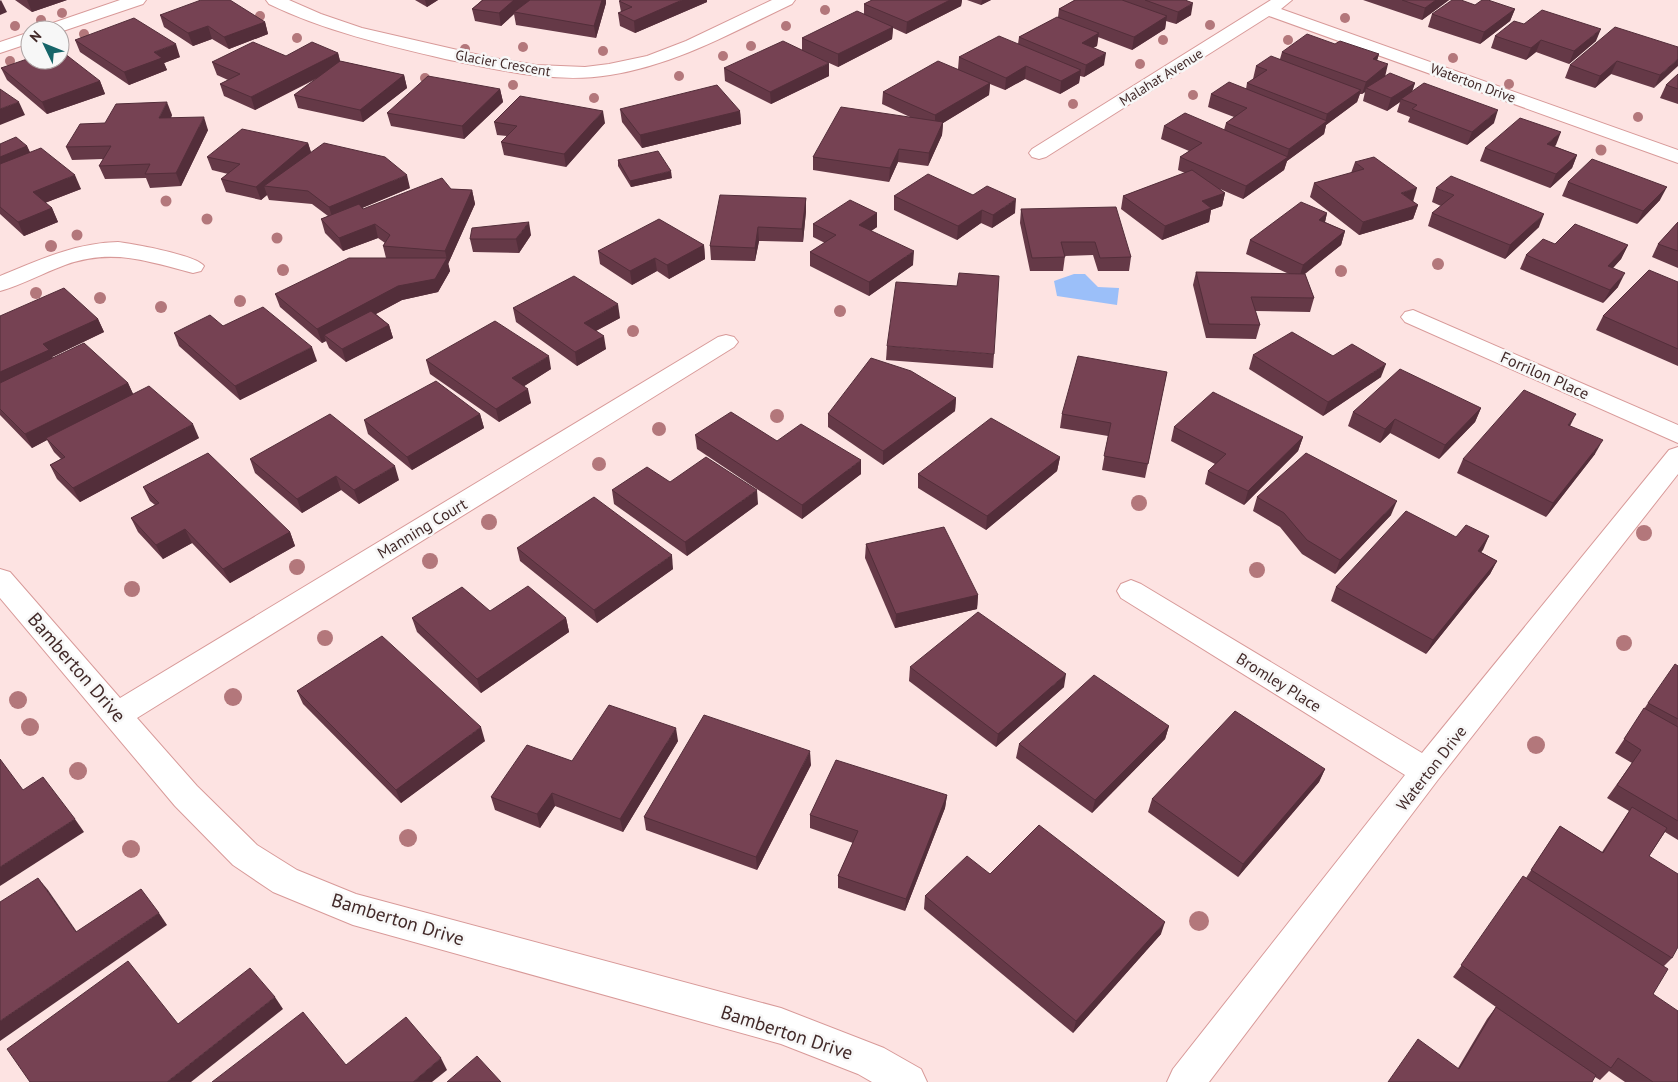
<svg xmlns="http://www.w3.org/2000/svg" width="1678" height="1082" viewBox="0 0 1678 1082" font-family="'PT Sans',sans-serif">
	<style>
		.water { fill: #9bbff9 }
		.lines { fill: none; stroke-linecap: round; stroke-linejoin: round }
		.minor-casing { stroke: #d89a99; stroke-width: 2 }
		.minor { fill: #fff; fill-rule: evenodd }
		.tree { fill: #b3777b }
		.wall { fill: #653947 }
		.shaded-wall { fill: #532e3a }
		.building { fill: #764253; stroke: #532e3a }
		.labels { text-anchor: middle; stroke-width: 5; stroke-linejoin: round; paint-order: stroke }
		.far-street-label { font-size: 14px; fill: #422a29; stroke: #f7f7f7 }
		.street-label { font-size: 16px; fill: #422a29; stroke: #f7f7f7 }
		.near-street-label { font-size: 19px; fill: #422a29; stroke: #f7f7f7 }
	</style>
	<rect width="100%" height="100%" fill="#fde3e2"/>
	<polygon class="water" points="1074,274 1085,274 1098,287 1119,288 1117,305 1057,296 1054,281"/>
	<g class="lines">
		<defs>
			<g id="minor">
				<polygon points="120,0 146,0 143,4 60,32 60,30 41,30 44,26"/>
				<path d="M266 0H289L321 14 362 28 488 57 536 65 585 67 609 64 647 56 686 41 772 0H795L792 4C733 32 675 65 610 75 555 84 499 70 445 59 385 45 325 31 269 4Z"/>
				<polygon points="1271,0 1292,0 1281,9 1678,150 1678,163 1269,16 1046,157 1039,159 1032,157 1029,153 1032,149"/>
				<polygon points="30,32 30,43 0,53 0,42"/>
				<path d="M118 242C134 244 196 255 204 266L201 271 193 273C146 261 112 248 65 265 43 273 22 285 0 291V276C39 260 75 243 118 242Z"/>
				<polygon points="1413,310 1678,425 1678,443 1405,322 1401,317 1405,312"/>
				<polygon points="726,335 734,337 738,342 734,347 137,718 197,786 257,845 297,870 356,894 781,1008 884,1048 921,1069 927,1082 872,1082 858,1074 781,1044 353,925 273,892 233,865 175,806 0,598 0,569 10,572 120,698 718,337"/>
				<polygon points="1678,447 1678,474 1437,781 1209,1082 1167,1082 1173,1069 1405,775 1121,598 1117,591 1121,584 1131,580 1141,584 1422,753 1669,450"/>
			</g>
		</defs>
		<use href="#minor" class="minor-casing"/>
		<use href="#minor" class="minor"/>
	</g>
	<g class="tree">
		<circle cx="825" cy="10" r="5"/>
		<circle cx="62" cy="13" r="5"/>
		<circle cx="260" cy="16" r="5"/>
		<circle cx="1345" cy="18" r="5"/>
		<circle cx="41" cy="20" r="5"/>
		<circle cx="1210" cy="25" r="5"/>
		<circle cx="15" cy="26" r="5"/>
		<circle cx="786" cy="26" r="5"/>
		<circle cx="84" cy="34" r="5"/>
		<circle cx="297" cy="38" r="5"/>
		<circle cx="1163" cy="40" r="5"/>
		<circle cx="1288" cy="40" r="5"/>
		<circle cx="751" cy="46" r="5"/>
		<circle cx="523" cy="47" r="5"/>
		<circle cx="465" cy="49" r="5"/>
		<circle cx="603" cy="51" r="5"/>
		<circle cx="723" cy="56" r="5"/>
		<circle cx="1453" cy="58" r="5"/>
		<circle cx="10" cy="61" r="5"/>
		<circle cx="1140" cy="64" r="5"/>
		<circle cx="679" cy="76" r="5"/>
		<circle cx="425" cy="78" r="5"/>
		<circle cx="1509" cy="84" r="5"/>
		<circle cx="513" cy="85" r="5"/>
		<circle cx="1193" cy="95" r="5"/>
		<circle cx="594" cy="98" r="5"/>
		<circle cx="1073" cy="104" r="5"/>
		<circle cx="1638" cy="117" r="5"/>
		<circle cx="1601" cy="150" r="5.5"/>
		<circle cx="166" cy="201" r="5.5"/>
		<circle cx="207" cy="219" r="5.5"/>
		<circle cx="77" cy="235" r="5.5"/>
		<circle cx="277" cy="238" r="5.5"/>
		<circle cx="51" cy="246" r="6"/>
		<circle cx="1438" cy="264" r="6"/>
		<circle cx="283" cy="270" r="6"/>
		<circle cx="1341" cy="271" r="6"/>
		<circle cx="36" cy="293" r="6"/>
		<circle cx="100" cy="298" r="6"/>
		<circle cx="240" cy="301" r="6"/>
		<circle cx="161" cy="307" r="6"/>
		<circle cx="840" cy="311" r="6"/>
		<circle cx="633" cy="331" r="6"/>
		<circle cx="777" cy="416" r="7"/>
		<circle cx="659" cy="429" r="7"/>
		<circle cx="599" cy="464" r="7"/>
		<circle cx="1139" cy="503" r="8"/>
		<circle cx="489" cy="522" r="8"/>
		<circle cx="1644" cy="533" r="8"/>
		<circle cx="430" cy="561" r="8"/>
		<circle cx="297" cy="567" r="8"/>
		<circle cx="1257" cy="570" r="8"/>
		<circle cx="132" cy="589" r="8"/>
		<circle cx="325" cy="638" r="8"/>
		<circle cx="1624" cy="643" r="8"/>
		<circle cx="233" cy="697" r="9"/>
		<circle cx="18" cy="700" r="9"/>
		<circle cx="30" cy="727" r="9"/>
		<circle cx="1536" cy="745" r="9"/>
		<circle cx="78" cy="771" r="9"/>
		<circle cx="408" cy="838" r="9"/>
		<circle cx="131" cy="849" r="9"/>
		<circle cx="1199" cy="921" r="10"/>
	</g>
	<g class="wall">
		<polygon points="15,0 67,0 32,12"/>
		<polygon points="415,0 438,0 427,7"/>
		<polygon points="480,0 606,0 606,3 596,38 516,25 514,14 501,26 475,21 472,9 482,0"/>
		<polygon points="872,0 962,0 961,6 906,34 893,28 892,39 838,67 809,54 829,76 771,104 725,81 724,68 802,51 802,38 864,14 864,4"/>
		<polygon points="967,0 991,0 981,5"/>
		<polygon points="1075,0 1185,0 1191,15 1176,24 1166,21 1165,29 1132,50 1098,37 1097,46 1093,47 1104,65 1084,77 1080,76 1079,83 1060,94 1025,79 1005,90 990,84 989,95 943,123 942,135 928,166 898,162 889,182 813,170 813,157 910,117 882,104 883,92 958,69 959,57 1018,44 1019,37 1058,17 1059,9"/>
		<polygon points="1363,0 1449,0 1422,20"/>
		<polygon points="619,1 707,2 635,33 620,26 618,13 621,12"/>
		<polygon points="1515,9 1510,21 1480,44 1428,27 1432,14"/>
		<polygon points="160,15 265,22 268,34 229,49 212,39 193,46 164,27"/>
		<polygon points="1524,24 1596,41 1569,64 1536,52 1526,60 1491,48 1495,36"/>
		<polygon points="75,40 180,57 164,63 167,70 129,85 80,52"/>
		<polygon points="1335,44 1379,54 1377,60 1385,76 1415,83 1412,91 1494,123 1467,145 1408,122 1410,117 1397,112 1400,102 1387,111 1363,101 1365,92 1362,94 1360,94 1357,102 1326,125 1324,134 1287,161 1284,170 1243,199 1220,189 1225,193 1222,206 1211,210 1209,222 1162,240 1121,209 1123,196 1185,173 1178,170 1180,157 1189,151 1161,139 1164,126 1224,130 1226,123 1234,117 1208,107 1211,94 1246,89 1247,83 1254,79 1253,79 1256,66 1280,59 1282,52"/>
		<polygon points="1678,47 1654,88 1611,74 1595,88 1565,78 1570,65"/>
		<polygon points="338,53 340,61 404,75 407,88 363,122 298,108 294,95 318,78 255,110 224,96 220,84 228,80 217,75 212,62 286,56"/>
		<polygon points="1,68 100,81 105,94 47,114 7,80"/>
		<polygon points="1678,74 1678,104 1660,98 1666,85"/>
		<polygon points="500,89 503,102 464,139 391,126 387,113"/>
		<polygon points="620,109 740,111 741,124 642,148 622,122"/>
		<polygon points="172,115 171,118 208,130 181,186 150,188 146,178 105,179 99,166 103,159 72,160 66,147 105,123"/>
		<polygon points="494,122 605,123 566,167 504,155 501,142 507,136 497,135"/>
		<polygon points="308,143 311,152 410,188 362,208 363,209 451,189 472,190 475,204 448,264 450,271 438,292 402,300 376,314 389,325 393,338 346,362 329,348 326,341 322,343 280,307 275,294 386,258 383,246 385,243 378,238 343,251 325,233 321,219 328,216 312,204 269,200 267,195 261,200 226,192 221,179 228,174 212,170 207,157"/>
		<polygon points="0,144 27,146 30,152 81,189 45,203 52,208 58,222 24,236 0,214"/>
		<polygon points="1556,145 1554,146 1577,155 1572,168 1550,188 1480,161 1485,148"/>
		<polygon points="618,160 672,178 631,187 618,166"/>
		<polygon points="1355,162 1418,205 1413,219 1359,235 1310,197 1314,183 1351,173"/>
		<polygon points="1568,182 1660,200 1637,224 1562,196"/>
		<polygon points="1436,188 1539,227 1505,259 1428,226 1432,213 1441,206 1432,202"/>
		<polygon points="973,195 1015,213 992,228 981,223 957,240 894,210 894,196"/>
		<polygon points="806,198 806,211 803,242 759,241 755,261 711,260 710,246"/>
		<polygon points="1021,209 1131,257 1129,271 1098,271 1093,255 1065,256 1063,271 1030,271 1020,223"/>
		<polygon points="877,213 877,227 871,231 913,265 869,296 810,266 810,252 825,243 813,237 813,224"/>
		<polygon points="1327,213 1325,222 1345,231 1341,245 1305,274 1314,298 1310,312 1255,311 1260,325 1256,339 1206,338 1193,285 1196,272 1289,274 1246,254 1250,240"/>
		<polygon points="1678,222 1678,268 1652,257 1658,244"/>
		<polygon points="531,235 519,253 473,252 470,239"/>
		<polygon points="1555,244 1628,245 1621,259 1613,268 1618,287 1603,303 1520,269 1526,255"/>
		<polygon points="704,245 705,259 669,279 657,271 632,285 600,264 598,251"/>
		<polygon points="1678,282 1678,366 1596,330 1603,316"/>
		<polygon points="513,308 620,318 596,331 606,349 577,366 516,322"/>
		<polygon points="0,316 98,319 104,332 52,357 53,358 128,383 133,394 199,438 80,502 57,479 50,465 61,459 54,452 47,440 32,448 0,415"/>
		<polygon points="223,326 317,361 240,400 179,346 174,333"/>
		<polygon points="887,346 994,354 993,368 886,360"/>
		<polygon points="1253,355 1333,356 1381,377 1323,416 1249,369"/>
		<polygon points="426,360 551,369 524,386 531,403 499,422 430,374"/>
		<polygon points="1167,372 1145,478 1102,470 1108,436 1060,428 1062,414"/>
		<polygon points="956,398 955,411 883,465 828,427 828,414"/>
		<polygon points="1481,408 1475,422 1439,459 1390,433 1380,443 1348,426 1353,412"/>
		<polygon points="480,414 484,428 412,470 368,434 364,420"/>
		<polygon points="1570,426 1595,454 1546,517 1457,473 1463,459"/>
		<polygon points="1174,427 1303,437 1298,451 1244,505 1205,484 1208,471 1215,464 1171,441"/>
		<polygon points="695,435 861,474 802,519 697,449"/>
		<polygon points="1060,457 1057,471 986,530 918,488 918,474"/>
		<polygon points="250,459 399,480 359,504 341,490 302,513 255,473"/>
		<polygon points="143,487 290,532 295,546 230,583 192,543 163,559 138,532 131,518 155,505 150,501"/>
		<polygon points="612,490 758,504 687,556 614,504"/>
		<polygon points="1257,497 1391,515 1335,574 1302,554 1280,527 1253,511"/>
		<polygon points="1489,536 1481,552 1497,561 1490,574 1426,654 1331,601 1336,587 1456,537"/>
		<polygon points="866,544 978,595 977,609 895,628 865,558"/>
		<polygon points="517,548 673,569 597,623 520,561"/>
		<polygon points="490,611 566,618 569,632 481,693 417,632 412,618"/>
		<polygon points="1678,666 1678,840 1665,832 1649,856 1672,958 1664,966 1653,994 1678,1082 1625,1082 1609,1071 1600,1080 1595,1077 1388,1082 1458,1068 1487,1019 1496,1007 1453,977 1526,878 1560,826 1602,852 1629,811 1607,798 1632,763 1615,753 1648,703"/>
		<polygon points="910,667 1064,687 996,747 909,681"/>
		<polygon points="297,691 485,741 401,803 303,704"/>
		<polygon points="1169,726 1165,739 1092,813 1016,758 1019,744"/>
		<polygon points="678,741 623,832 555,806 540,828 495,810 491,797 572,761"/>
		<polygon points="811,765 757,870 646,830 644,817"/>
		<polygon points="1325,769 1319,782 1238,877 1148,812 1152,799"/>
		<polygon points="947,795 945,808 905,911 838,888 838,876 853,843 810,828 810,815"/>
		<polygon points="925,896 1161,934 1073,1033 924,909"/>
	</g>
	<g class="shaded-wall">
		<polygon points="1,0 7,12 0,15 0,1"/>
		<polygon points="27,0 67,0 32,12"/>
		<polygon points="425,0 438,0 427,7"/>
		<polygon points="514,0 530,0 514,12 514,14 501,26 499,13"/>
		<polygon points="602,0 606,0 606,3 596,38 594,26"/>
		<polygon points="682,0 707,0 707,2 635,33 634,21"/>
		<polygon points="950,0 962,0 961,6 906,34 907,22"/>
		<polygon points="982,0 991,0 981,5"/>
		<polygon points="1436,0 1449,0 1422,20 1425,8"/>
		<polygon points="1193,3 1191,15 1176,24 1178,12"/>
		<polygon points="1515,9 1510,21 1480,44 1484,32"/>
		<polygon points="1167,16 1165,29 1132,50 1134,37"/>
		<polygon points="265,22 268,34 229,49 224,37"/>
		<polygon points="208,26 212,39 193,46 188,33"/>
		<polygon points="893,27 892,39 838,67 838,54"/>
		<polygon points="1601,29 1596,41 1569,64 1574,51"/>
		<polygon points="1099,33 1097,46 1080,55 1082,43"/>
		<polygon points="1541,40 1536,52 1526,60 1531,48"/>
		<polygon points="176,44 180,57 164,63 167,70 129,85 124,72 154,52"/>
		<polygon points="338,53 341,65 255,110 251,97"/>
		<polygon points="1106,53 1104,65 1084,77 1086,65"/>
		<polygon points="1379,54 1375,67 1373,59"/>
		<polygon points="1678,59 1678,66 1654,88 1660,75"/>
		<polygon points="1617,61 1611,74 1595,88 1600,76"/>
		<polygon points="829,63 829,76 771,104 770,92"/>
		<polygon points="1388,64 1385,77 1366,88 1365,92 1362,94 1366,82"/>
		<polygon points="1026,66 1025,79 1005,90 1006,78"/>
		<polygon points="1081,70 1079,83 1060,94 1061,81"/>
		<polygon points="404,75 407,88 363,122 360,110"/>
		<polygon points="100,81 105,94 47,114 42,102"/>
		<polygon points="990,83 989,95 943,123 942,135 928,166 929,153 935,128 935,115"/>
		<polygon points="1415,83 1411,95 1401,99 1400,102 1387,111 1391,98"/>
		<polygon points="500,89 503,102 464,139 462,126"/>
		<polygon points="1361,90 1357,102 1326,125 1324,134 1287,161 1284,170 1243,199 1246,186 1287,157 1289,149 1325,123 1327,114"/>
		<polygon points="19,102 25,115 0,125 0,109"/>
		<polygon points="167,102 172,115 164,131 159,118"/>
		<polygon points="1498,110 1494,123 1467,145 1472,132"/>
		<polygon points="603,111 605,123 566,167 564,154"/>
		<polygon points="740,111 741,124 642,148 640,135"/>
		<polygon points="204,117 208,130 181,186 176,173"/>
		<polygon points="1561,132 1556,145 1542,157 1547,144"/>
		<polygon points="308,143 312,156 264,186 267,195 261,200 256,187"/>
		<polygon points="27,146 33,160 0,172 0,157"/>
		<polygon points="899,149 898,162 889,182 890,168"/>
		<polygon points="1577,155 1572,168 1550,188 1556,174"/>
		<polygon points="671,171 672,178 631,187 630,181"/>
		<polygon points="75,175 81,189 39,205 33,192"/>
		<polygon points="407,175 410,188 333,220 329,207"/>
		<polygon points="1667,187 1660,200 1637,224 1643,211"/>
		<polygon points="1417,188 1413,202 1401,193"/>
		<polygon points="472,190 475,204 448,264 445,251"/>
		<polygon points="1225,193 1222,206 1211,210 1209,222 1162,240 1165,226 1202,201"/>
		<polygon points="806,198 806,211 803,242 802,229"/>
		<polygon points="1016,199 1015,213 992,228 993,215"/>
		<polygon points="1418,205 1413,219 1359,235 1363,222"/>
		<polygon points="52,208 58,222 24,236 18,222"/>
		<polygon points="982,210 981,223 957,240 958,226"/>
		<polygon points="877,213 877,227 859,239 859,225"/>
		<polygon points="1327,213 1324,226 1319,220"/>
		<polygon points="1544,214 1539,227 1505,259 1510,245"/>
		<polygon points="529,222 531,235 519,253 516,239"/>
		<polygon points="375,224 378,238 343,251 339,238"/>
		<polygon points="758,227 759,241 755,261 755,248"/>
		<polygon points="1345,231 1341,245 1299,278 1303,265"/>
		<polygon points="704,245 705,259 669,279 667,265"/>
		<polygon points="1628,245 1621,259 1602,280 1608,266"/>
		<polygon points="914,251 913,265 869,296 869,282"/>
		<polygon points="447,258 450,271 438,292 402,300 329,339 324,335 326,341 322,343 317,329"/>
		<polygon points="655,258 657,271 632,285 630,271"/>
		<polygon points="1625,273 1618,287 1603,303 1610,290"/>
		<polygon points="618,304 620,318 586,336 584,323"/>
		<polygon points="98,319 104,332 52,357 56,363 0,389 0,372 43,344"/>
		<polygon points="389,325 393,338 346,362 342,349"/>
		<polygon points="604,336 606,349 577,366 575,352"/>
		<polygon points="312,347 317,361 240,400 235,386"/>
		<polygon points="549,356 551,369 515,392 512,378"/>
		<polygon points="1386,364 1381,377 1323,416 1328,402"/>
		<polygon points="128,383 134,396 46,438 47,440 32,448 25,434"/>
		<polygon points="528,389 531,403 499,422 496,409"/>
		<polygon points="956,398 955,411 883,465 883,451"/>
		<polygon points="1481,408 1475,422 1439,459 1445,445"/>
		<polygon points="480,414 484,428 412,470 407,457"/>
		<polygon points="1576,414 1569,428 1568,425"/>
		<polygon points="1395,419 1390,433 1380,443 1385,429"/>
		<polygon points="193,424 199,438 80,502 73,488"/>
		<polygon points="1303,437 1298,451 1244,505 1248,491"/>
		<polygon points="1603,440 1595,454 1546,517 1553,503"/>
		<polygon points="1060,457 1057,471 986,530 987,516"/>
		<polygon points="861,460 861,474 802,519 802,505"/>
		<polygon points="395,466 399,480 359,504 354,490"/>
		<polygon points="336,476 341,490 302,513 297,499"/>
		<polygon points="757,490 758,504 687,556 685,542"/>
		<polygon points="1397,501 1391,515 1335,574 1340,560"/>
		<polygon points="185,529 192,543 163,559 156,545"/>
		<polygon points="290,532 295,546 230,583 223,569"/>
		<polygon points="1489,536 1483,550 1471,565 1478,551"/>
		<polygon points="672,555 673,569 597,623 594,610"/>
		<polygon points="1497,561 1490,574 1426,654 1433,640"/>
		<polygon points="978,595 977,609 895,628 896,614"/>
		<polygon points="566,618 569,632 481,693 477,679"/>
		<polygon points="1066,674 1064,687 996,747 998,734"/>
		<polygon points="1169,726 1165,739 1092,813 1095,800"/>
		<polygon points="481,727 485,741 401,803 396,790"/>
		<polygon points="676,728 678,741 623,832 620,819"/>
		<polygon points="810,751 811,765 757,870 756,857"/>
		<polygon points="1325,769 1319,782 1238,877 1243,864"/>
		<polygon points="552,793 555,806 540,828 537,814"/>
		<polygon points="947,795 945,808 905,911 906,899"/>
		<polygon points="75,819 84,832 0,886 0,867"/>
		<polygon points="38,878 48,890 86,945 76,932"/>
		<polygon points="159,913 167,925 0,1041 0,1021"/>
		<polygon points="1165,922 1161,934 1073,1033 1076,1021"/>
		<polygon points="275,997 283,1009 191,1082 167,1082"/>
		<polygon points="441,1058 447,1070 432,1082 413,1082"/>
	</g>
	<g class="building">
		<polygon points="201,0 230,0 265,22 224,37 208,26 188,33 160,15"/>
		<polygon points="483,0 514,0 499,13 472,9"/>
		<polygon points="530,0 602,0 594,26 514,12"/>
		<polygon points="622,0 682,0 634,21 618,13 632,7 619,1"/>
		<polygon points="872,0 950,0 907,22 864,4"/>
		<polygon points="1075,0 1122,0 1167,16 1134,37 1059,9"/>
		<polygon points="1145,0 1185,0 1193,3 1178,12"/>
		<polygon points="1402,0 1436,0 1425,8"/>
		<polygon points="1452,0 1461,0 1475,5 1482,0 1488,0 1515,9 1484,32 1432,14"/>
		<polygon points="1542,10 1601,29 1574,51 1541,40 1531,48 1495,36 1514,21 1524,24"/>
		<polygon points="857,11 893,27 838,54 802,38"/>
		<polygon points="1057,17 1099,33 1082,43 1106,53 1086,65 1019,37"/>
		<polygon points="134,18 176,44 154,52 162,58 124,72 75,40"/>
		<polygon points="1615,27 1678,47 1678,59 1660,75 1617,61 1600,76 1570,65"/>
		<polygon points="1307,34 1335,44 1340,41 1379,54 1373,59 1388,64 1366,82 1282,52"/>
		<polygon points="999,36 1081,70 1061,81 1026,66 1006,78 959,57"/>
		<polygon points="783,41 829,63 770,92 724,68"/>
		<polygon points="253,42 286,56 312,42 338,53 251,97 220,84 240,74 212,62"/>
		<polygon points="60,50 100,81 42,102 1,68 30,58 30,60 60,60"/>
		<polygon points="1271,56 1361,90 1327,114 1247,83 1267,70 1256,66"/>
		<polygon points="340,61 404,75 360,110 294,95"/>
		<polygon points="938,61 990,83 935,115 883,92"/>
		<polygon points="1390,73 1415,83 1391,98 1366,88"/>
		<polygon points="1678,74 1678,89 1666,85"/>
		<polygon points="428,76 500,89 462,126 387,113"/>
		<polygon points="1229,82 1327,121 1289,149 1226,123 1247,108 1211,94"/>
		<polygon points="1424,83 1498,110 1472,132 1412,109 1417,105 1401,99"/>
		<polygon points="717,85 740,111 640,135 620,109"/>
		<polygon points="0,89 19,102 0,109"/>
		<polygon points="520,96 603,111 564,154 501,142 517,126 494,122"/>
		<polygon points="167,102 159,118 204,117 176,173 145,174 150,164 99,166 111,146 66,147 80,124 105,123 116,104"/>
		<polygon points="841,107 943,122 929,153 899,149 890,168 813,157"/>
		<polygon points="1185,113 1288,157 1246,186 1180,157 1202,143 1164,126"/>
		<polygon points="1520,118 1561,132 1547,144 1577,155 1556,174 1485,148"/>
		<polygon points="242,129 308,143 256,187 221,179 240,164 207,157"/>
		<polygon points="16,137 27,146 0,157 0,144"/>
		<polygon points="324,143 385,157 407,175 329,207 308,191 264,186"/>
		<polygon points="41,148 75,175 33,192 52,208 18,222 0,207 0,164"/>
		<polygon points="658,151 671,171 630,181 618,160"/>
		<polygon points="1374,157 1417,188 1401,193 1418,205 1363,222 1314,183 1364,169 1355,162"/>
		<polygon points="1592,159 1667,187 1643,211 1568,182"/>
		<polygon points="1192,170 1225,193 1202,201 1211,208 1165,226 1123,196"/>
		<polygon points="928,174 973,195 987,186 1016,199 993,215 982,210 958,226 894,196"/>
		<polygon points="1451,176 1544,214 1510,245 1432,213 1454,195 1436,188"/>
		<polygon points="442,178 451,189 472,190 445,251 383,246 390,235 375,224 339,238 321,219 359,204 363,209"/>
		<polygon points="720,195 806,198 802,229 758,227 755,248 710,246"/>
		<polygon points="850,200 877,213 859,225 914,251 869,282 810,252 836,235 813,224"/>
		<polygon points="1301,202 1327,213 1319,220 1345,231 1303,265 1250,240"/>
		<polygon points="1116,207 1131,257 1100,258 1095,242 1061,242 1065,257 1032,258 1021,209"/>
		<polygon points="659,219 704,245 667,265 655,258 630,271 598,251"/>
		<polygon points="529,222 516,239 470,239 472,228"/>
		<polygon points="1678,222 1678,251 1658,244"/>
		<polygon points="1575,224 1628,245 1608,266 1625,273 1610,290 1526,255 1543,239 1555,244"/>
		<polygon points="349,258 447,258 435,279 398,286 317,329 275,294"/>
		<polygon points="1649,270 1678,282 1678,349 1603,316"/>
		<polygon points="1196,272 1305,274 1314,298 1251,297 1260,325 1209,324"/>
		<polygon points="959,273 999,276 994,354 887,346 896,282 957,286"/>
		<polygon points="574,276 618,304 584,323 604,336 575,352 513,308"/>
		<polygon points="64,288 98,319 43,344 49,350 0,372 0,316"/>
		<polygon points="263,307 312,347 235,386 174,333 210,315 223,326"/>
		<polygon points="371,311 389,325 342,349 324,335"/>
		<polygon points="495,321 549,356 512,378 528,389 496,409 426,360"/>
		<polygon points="1292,332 1333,356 1352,344 1386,364 1328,402 1253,355"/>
		<polygon points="84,343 128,383 25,434 0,409 0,383"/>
		<polygon points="1078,356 1167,372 1148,464 1104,456 1111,423 1062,414"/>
		<polygon points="871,358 911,371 956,398 883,451 828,414"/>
		<polygon points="1400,369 1481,408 1445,445 1395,419 1385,429 1353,412"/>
		<polygon points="436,381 480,414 407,457 364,420"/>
		<polygon points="149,386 193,424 73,488 50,465 65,457 46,438"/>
		<polygon points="1524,390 1576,414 1568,425 1603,440 1553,503 1463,459"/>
		<polygon points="1213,392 1303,437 1248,491 1208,471 1226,454 1174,427"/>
		<polygon points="731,412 777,441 801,424 861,460 802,505 695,435"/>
		<polygon points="330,414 395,466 354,490 336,476 297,499 250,459"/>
		<polygon points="991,418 1060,457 987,516 918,474"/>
		<polygon points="208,453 290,532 223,569 185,529 156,545 131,518 159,503 143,487"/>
		<polygon points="1306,453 1397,501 1340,560 1307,540 1284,513 1257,497"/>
		<polygon points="706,457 757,490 685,542 612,490 647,467 670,482"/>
		<polygon points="594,497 672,555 594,610 517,548"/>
		<polygon points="1406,511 1456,537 1466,525 1489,536 1478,551 1497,561 1433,640 1336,587"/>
		<polygon points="944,527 978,595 896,614 866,544"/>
		<polygon points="528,586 566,618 477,679 412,618 462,587 490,611"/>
		<polygon points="978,612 1066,674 998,734 910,667"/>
		<polygon points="382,636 481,727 396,790 297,691"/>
		<polygon points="1675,664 1678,666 1678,719 1648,703"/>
		<polygon points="1094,675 1169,726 1095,800 1019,744"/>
		<polygon points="609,705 676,728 620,819 552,793 537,814 491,797 527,745 572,761"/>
		<polygon points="1644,708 1678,727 1678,821 1617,785 1641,750 1624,739"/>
		<polygon points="1235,711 1325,769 1243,864 1152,799"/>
		<polygon points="704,715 810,751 756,857 644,817"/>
		<polygon points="0,759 23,790 43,777 75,819 0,867"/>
		<polygon points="836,760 947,795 906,899 838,876 858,831 810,815"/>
		<polygon points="1632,807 1667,828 1649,856 1678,874 1678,947 1672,958 1531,870 1560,826 1603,853"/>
		<polygon points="1039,825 1165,922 1076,1021 925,896 967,856 990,874"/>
		<polygon points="1523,876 1668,969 1653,994 1678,1011 1678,1082 1653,1082 1618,1058 1611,1068 1461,965"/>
		<polygon points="38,878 76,932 141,889 159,913 0,1021 0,902"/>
		<polygon points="128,961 178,1024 250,968 275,997 167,1082 30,1082 7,1049"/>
		<polygon points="1496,1007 1596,1075 1592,1082 1388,1082 1418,1039 1459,1069"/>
		<polygon points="303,1012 346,1065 406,1017 441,1058 413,1082 212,1082"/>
		<polygon points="477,1056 501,1082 447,1082"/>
	</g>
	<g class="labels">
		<g class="far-street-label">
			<text transform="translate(503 63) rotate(10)" y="5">Glacier Crescent</text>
			<text transform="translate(1161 77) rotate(-32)" y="5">Malahat Avenue</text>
			<text transform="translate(1473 83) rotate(20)" y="5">Waterton Drive</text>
		</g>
		<g class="street-label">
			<text transform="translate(1545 375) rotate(24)" y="6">Forrilon Place</text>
			<text transform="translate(422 528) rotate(-31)" y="6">Manning Court</text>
			<text transform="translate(1279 682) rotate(32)" y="6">Bromley Place</text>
			<text transform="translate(1431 768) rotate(-52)" y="6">Waterton Drive</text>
		</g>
		<g class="near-street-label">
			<text transform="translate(77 667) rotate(49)" y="7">Bamberton Drive</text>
			<text transform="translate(398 919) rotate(17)" y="7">Bamberton Drive</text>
			<text transform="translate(787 1032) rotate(18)" y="7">Bamberton Drive</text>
		</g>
	</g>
	<g transform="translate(45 45) rotate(313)"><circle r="24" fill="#f7f7f7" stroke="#afa5a5"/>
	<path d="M0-4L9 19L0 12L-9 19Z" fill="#166569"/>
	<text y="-8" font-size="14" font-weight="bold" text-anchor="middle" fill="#422a29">N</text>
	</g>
</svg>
